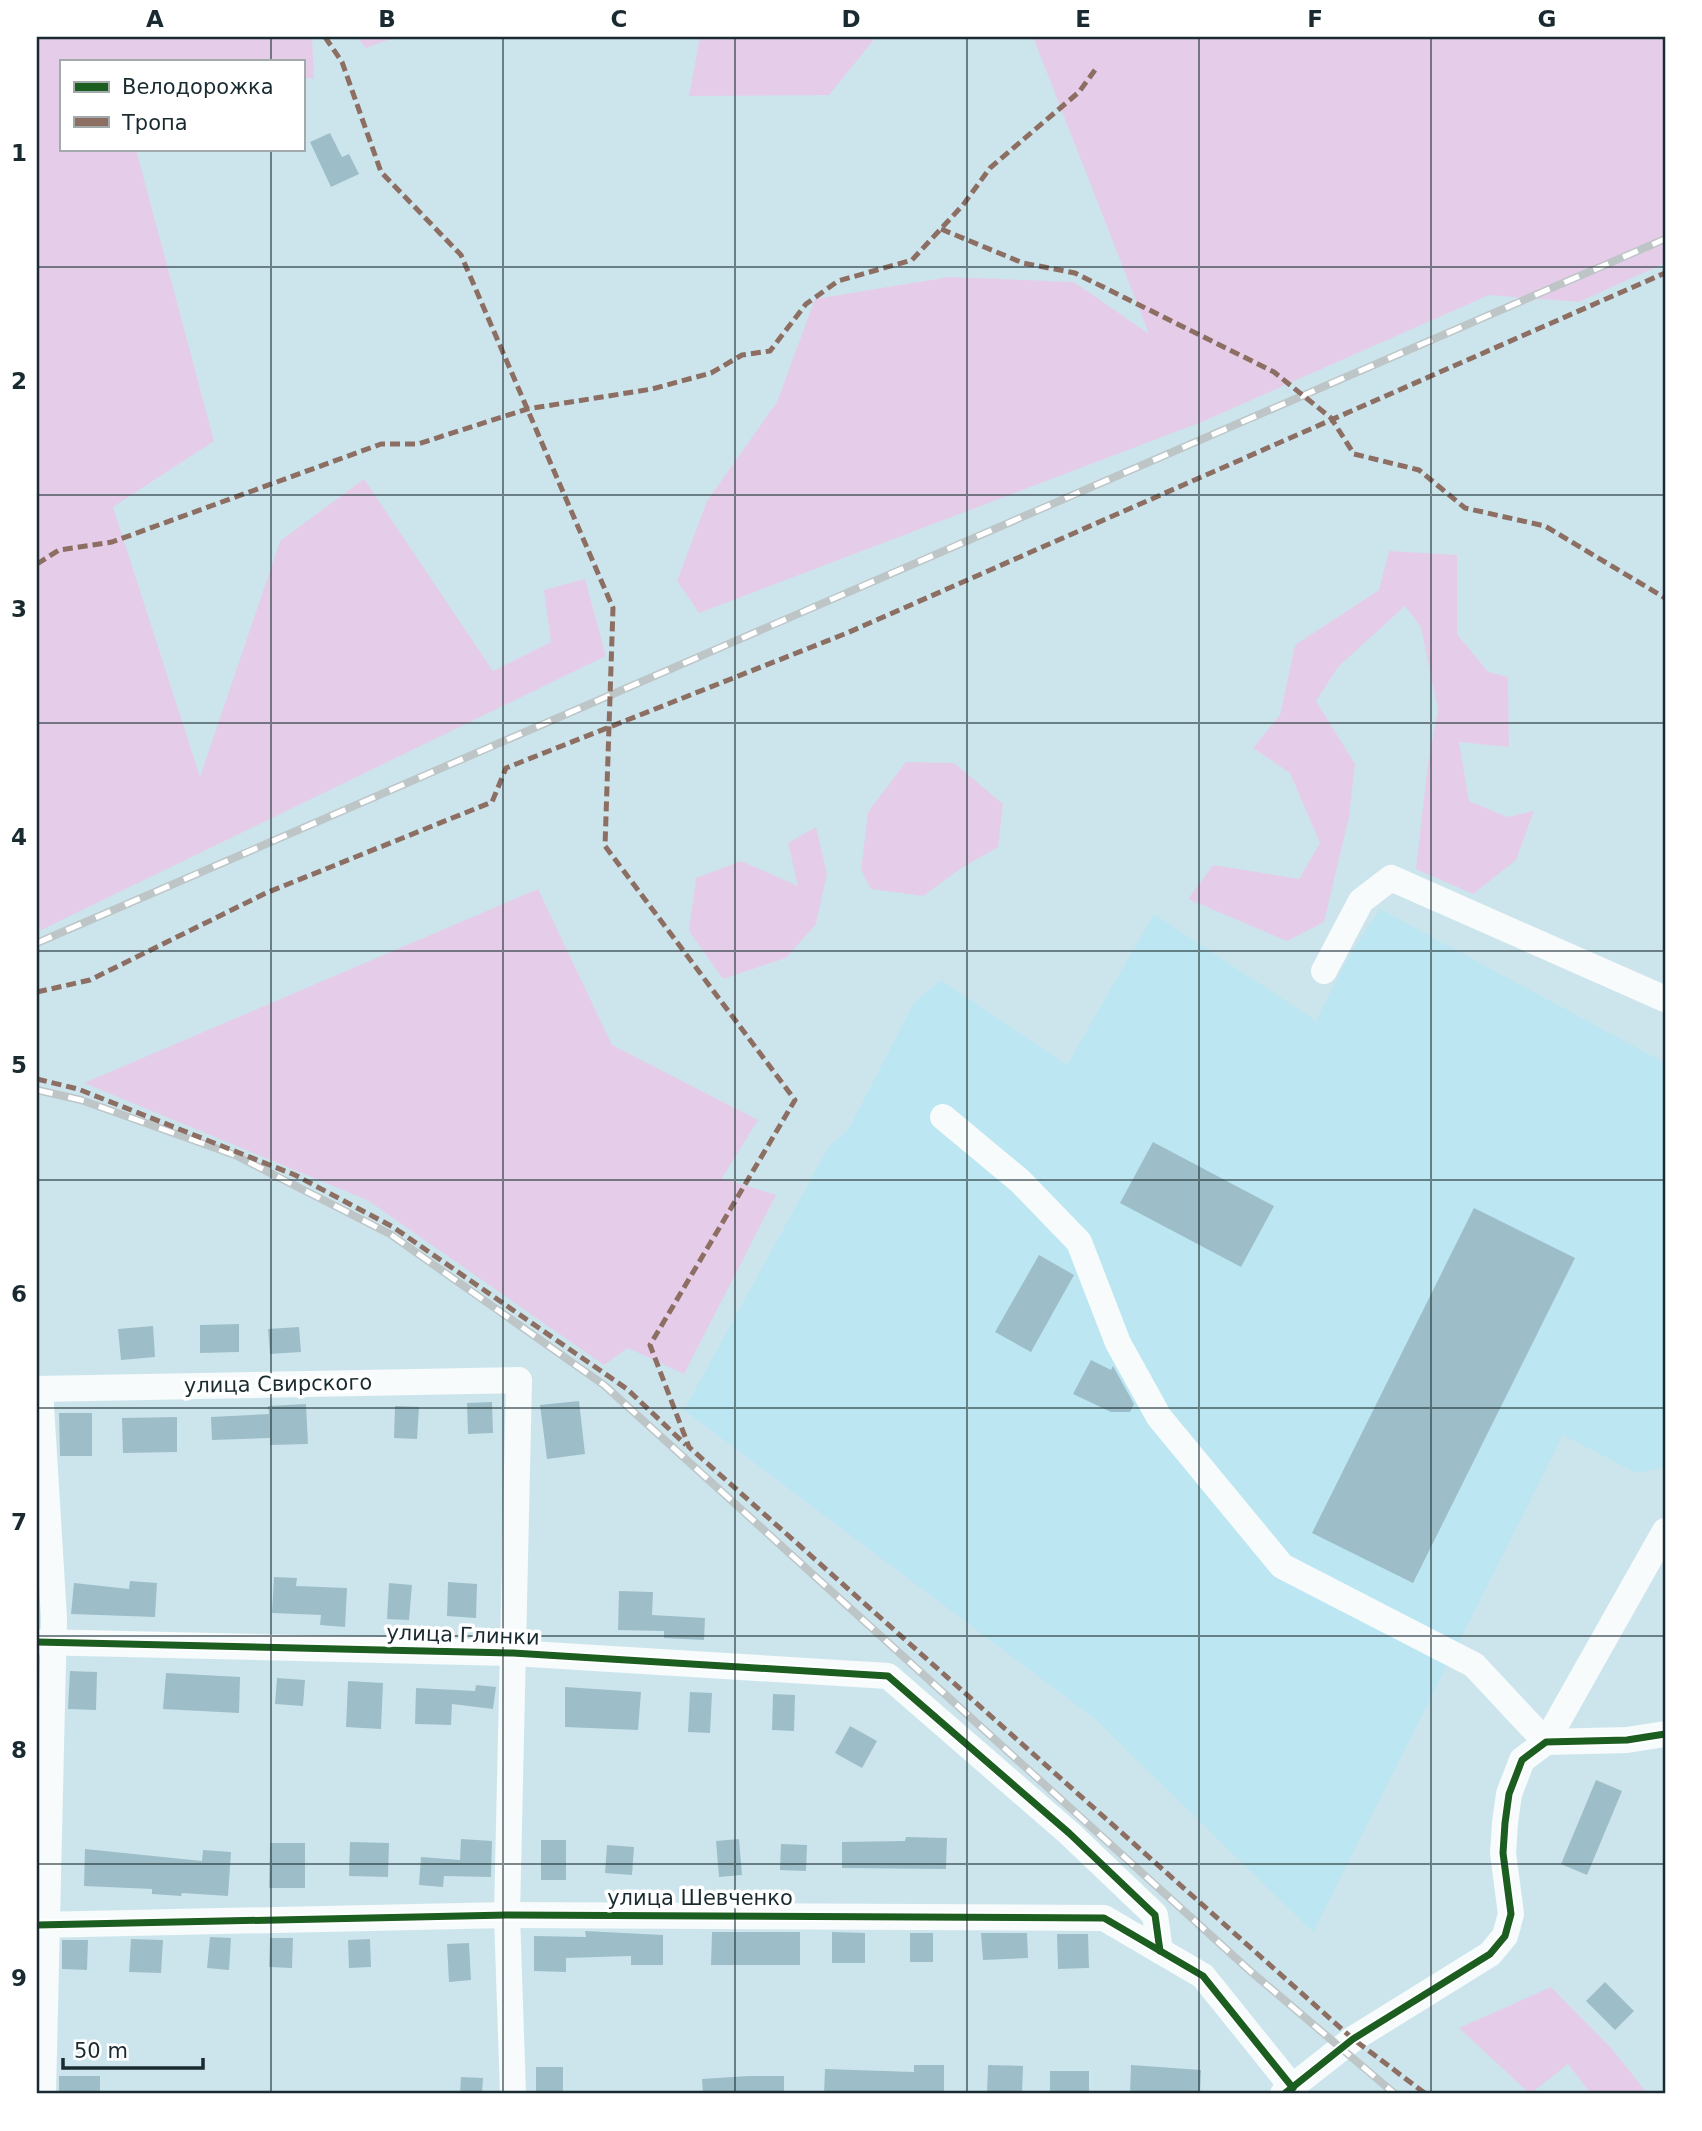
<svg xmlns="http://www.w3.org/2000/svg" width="1702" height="2131" viewBox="0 0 1702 2131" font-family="'DejaVu Sans',sans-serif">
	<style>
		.built { fill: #bce6f2 }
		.green { fill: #e5cde9 }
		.building { fill: #9dbec8 }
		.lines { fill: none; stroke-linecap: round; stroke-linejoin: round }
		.minor { stroke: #f7fbfc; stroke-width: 26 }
		.rail-casing { stroke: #bec5c7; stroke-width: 8 }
		.rail { stroke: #fff; stroke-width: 5; stroke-dasharray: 16; stroke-linecap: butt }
		.quiet { stroke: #8d6e63; stroke-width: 5; stroke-dasharray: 10 5; stroke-linecap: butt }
		.cycleway-casing { stroke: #fff; stroke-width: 11 }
		.cycleway { stroke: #1b5e20; stroke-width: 7 }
		.grid { fill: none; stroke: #192b30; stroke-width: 2; stroke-opacity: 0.55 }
		.labels { text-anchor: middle; stroke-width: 7; stroke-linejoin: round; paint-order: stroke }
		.street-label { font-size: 21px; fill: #192b30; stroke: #fff }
		.neatline { fill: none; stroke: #192b30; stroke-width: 2.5 }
		.grid-label { font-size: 23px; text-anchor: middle; font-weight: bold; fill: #192b30 }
	</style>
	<rect width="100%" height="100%" fill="#cce5ed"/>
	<polygon class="built" points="1380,909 1665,1063 1665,1467 1636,1473 1563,1435 1313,1932 1093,1717 684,1410 829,1146 848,1130 914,1003 941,980 1067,1065 1154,914 1316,1021 1345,963"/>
	<g class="green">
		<polygon points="37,37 312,37 314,79 303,77 303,61 61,61 61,149 140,149 137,153 214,441 113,507 200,777 280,541 364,479 493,671 551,642 544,590 585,579 606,656 37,932"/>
		<polygon points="357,37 396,37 366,48"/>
		<polygon points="700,37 876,37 829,95 689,96"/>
		<polygon points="1033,37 1665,37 1665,263 1579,302 1489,295 1204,421 699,613 677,581 707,501 777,402 815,299 949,277 1074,282 1149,334"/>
		<polygon points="1389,551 1457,555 1457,634 1488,672 1508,677 1509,747 1459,742 1469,801 1507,817 1534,811 1516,860 1473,894 1416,869 1428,763 1438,710 1421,627 1405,606 1338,667 1316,701 1355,764 1349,817 1324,922 1287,941 1188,899 1213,865 1299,879 1320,843 1290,773 1253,748 1280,715 1295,645 1379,590"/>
		<polygon points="906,762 954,763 1003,804 998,847 960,869 923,896 871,889 861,870 868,812"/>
		<polygon points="816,827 827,874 816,924 786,958 723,979 689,931 696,878 741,861 798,886 788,843"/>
		<polygon points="538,889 612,1045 758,1120 722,1178 776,1195 684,1374 628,1348 604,1365 367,1200 84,1083"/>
		<polygon points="1551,1987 1612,2049 1647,2093 1665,2090 1665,2094 1591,2094 1568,2064 1530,2094 1459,2028"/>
	</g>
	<g class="building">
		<polygon points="330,133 342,157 349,154 359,174 331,187 310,142"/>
		<polygon points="1153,1142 1274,1206 1241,1267 1120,1203"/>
		<polygon points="1474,1208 1575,1258 1413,1583 1312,1533"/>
		<polygon points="1039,1255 1074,1275 1031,1352 995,1332"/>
		<polygon points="239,1324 239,1352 200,1353 200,1325"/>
		<polygon points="153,1326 155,1357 121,1360 118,1329"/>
		<polygon points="299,1327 301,1352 270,1354 268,1329"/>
		<polygon points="1091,1360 1111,1370 1113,1366 1134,1404 1130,1412 1111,1412 1073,1394"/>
		<polygon points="579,1401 585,1454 547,1459 540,1405"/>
		<polygon points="492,1402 493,1433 468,1434 467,1403"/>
		<polygon points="306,1404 308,1444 270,1445 270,1438 212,1440 211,1417 269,1414 268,1406"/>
		<polygon points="395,1406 419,1407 417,1439 394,1438"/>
		<polygon points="59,1413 92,1413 92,1456 60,1456"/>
		<polygon points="177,1417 177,1452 123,1453 122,1418"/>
		<polygon points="274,1577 297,1578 296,1586 347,1588 345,1627 320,1625 321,1615 272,1613"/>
		<polygon points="130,1581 157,1583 155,1617 71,1614 74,1583 129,1589"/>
		<polygon points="448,1582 477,1584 476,1618 447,1616"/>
		<polygon points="389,1583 412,1585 409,1620 387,1619"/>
		<polygon points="619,1591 653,1592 652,1615 705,1618 704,1640 664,1638 664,1631 618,1630"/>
		<polygon points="70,1671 97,1672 96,1710 68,1709"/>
		<polygon points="166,1673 240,1677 239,1713 163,1709"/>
		<polygon points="277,1678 305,1680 303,1706 275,1704"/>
		<polygon points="348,1681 383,1683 381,1729 346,1727"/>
		<polygon points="476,1685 496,1687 493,1709 452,1704 451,1725 415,1724 416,1688 475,1691"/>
		<polygon points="565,1687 641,1692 638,1730 565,1727"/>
		<polygon points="690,1692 712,1693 710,1733 688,1732"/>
		<polygon points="773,1694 795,1695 794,1731 772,1730"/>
		<polygon points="850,1726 877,1741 862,1768 835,1753"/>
		<polygon points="1596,1780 1622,1791 1587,1875 1561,1864"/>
		<polygon points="906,1837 947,1838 946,1869 842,1868 842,1842 905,1841"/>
		<polygon points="461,1839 492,1841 491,1877 444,1876 443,1887 419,1885 421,1857 460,1860"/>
		<polygon points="739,1839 742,1875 719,1877 716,1841"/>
		<rect x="541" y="1840" width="25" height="40"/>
		<polygon points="350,1842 389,1843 388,1877 349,1876"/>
		<polygon points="270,1843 305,1843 305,1888 269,1888"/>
		<polygon points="781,1844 807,1845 806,1871 780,1870"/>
		<polygon points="607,1845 634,1847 632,1875 605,1873"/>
		<polygon points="85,1849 202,1861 203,1850 231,1852 228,1896 182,1893 181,1896 152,1894 152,1889 84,1886"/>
		<polygon points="585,1931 663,1935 663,1965 631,1965 631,1956 566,1958 566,1972 534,1971 534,1936 586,1937"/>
		<polygon points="712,1932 800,1932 800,1965 711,1965"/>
		<polygon points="832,1932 865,1933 865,1963 832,1963"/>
		<rect x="910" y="1933" width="23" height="29"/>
		<polygon points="981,1933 1027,1933 1028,1958 983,1960"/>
		<polygon points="1057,1934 1088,1934 1089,1968 1058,1969"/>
		<polygon points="210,1937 231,1938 229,1970 207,1968"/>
		<polygon points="270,1938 293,1938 292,1968 269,1967"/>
		<polygon points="131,1939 163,1940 161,1973 129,1972"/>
		<polygon points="370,1939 371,1967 349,1968 348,1940"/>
		<polygon points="62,1940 88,1940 87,1970 62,1969"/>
		<polygon points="469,1943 471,1980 449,1982 447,1944"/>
		<polygon points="1605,1982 1634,2011 1615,2030 1586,2001"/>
		<polygon points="914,2065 944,2065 944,2094 824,2094 825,2069 914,2072"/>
		<polygon points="988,2065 1023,2066 1022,2094 987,2094"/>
		<polygon points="1131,2065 1201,2070 1200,2094 1130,2094"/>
		<rect x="536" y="2067" width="27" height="27"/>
		<rect x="1050" y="2071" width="39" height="23"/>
		<rect x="59" y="2076" width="41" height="18"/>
		<polygon points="749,2076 784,2076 784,2094 703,2094 702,2079"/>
		<polygon points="461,2077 483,2078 482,2094 460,2094"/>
	</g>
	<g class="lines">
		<g class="minor">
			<polyline points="1324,971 1361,901 1391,878 1665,999"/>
			<polyline points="943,1117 1020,1181 1079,1242 1118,1343 1159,1417 1282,1566 1474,1665 1546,1742 1665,1531"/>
			<polyline points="37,1389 519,1380 507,1915 513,2094"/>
			<polyline points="40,1389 54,1618 43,2094"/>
			<polyline points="37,1642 513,1653 888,1676 1069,1833 1155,1915 1160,1951"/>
			<polyline points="37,1925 507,1915 1104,1918 1203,1976 1293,2088"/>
			<polyline points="1283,2094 1353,2039 1490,1954 1505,1936 1511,1914 1503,1853 1505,1823 1509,1794 1522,1760 1546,1742 1627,1740 1665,1734"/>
		</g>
		<defs>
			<g id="rail">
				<polyline points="37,943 1665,239"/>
				<polyline points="37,1090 81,1100 235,1155 390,1234 604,1385 1249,1970 1395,2094"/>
			</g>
		</defs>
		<use href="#rail" class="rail-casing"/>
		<use href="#rail" class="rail"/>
		<g class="quiet">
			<polyline points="325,37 342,62 381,172 461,255 613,608 605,846 795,1100 650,1345 689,1447 1353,2039 1426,2094"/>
			<polyline points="941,229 1023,263 1075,273 1274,372 1331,418 1354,454 1419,470 1465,508 1545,526 1665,598"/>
			<polyline points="37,564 59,550 112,542 381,444 418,444 527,409 652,389 711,373 742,355 770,351 806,304 838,281 912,260 963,205 990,168 1079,92 1095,70"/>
			<polyline points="37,992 90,980 266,893 492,802 506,768 847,633 1665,273"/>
			<polyline points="37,1079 78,1089 295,1175 393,1227 627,1389 686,1445"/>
		</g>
		<defs>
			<g id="cycleway">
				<polyline points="37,1642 513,1653 888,1676 1069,1833 1155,1915 1160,1951"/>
				<polyline points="37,1925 507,1915 1104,1918 1203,1976 1293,2088"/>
				<polyline points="1284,2094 1353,2039 1490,1954 1505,1936 1511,1914 1503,1853 1505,1823 1509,1794 1522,1760 1546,1742 1627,1740 1665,1734"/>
			</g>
		</defs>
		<use href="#cycleway" class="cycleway-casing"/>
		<use href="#cycleway" class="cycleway"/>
	</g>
	<path class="grid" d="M271 37V61M503 37V2094M735 37V2094M967 37V2094M1199 37V2094M1431 37V2094M271 149V2094M37 267H1665M37 495H1665M37 723H1665M37 951H1665M37 1180H1665M37 1408H1665M37 1636H1665M37 1864H1665"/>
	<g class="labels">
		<g class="street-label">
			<text transform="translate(278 1384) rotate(-1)" y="7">улица Свирского</text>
			<text transform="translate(463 1635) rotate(2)" y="7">улица Глинки</text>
			<text x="700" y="1905">улица Шевченко</text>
		</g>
	</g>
	<rect width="1702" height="2131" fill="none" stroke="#ffffff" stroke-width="77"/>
	<rect x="60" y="60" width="245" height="91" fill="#ffffff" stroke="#a3aaac" stroke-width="2"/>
	<rect x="74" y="82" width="35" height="10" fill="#1b5e20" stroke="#a3aaac" stroke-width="2"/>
	<text x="122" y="94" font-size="21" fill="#192b30">Велодорожка</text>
	<rect x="74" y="117" width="35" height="10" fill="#8d6e63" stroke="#a3aaac" stroke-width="2"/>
	<text x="122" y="130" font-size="21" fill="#192b30">Тропа</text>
	<path d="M63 2058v10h140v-10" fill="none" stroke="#192b30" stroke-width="3.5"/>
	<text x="74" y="2058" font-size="21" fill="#192b30" stroke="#ffffff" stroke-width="5" paint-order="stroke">50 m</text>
	<rect x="38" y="38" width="1626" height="2054" class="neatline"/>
	<g class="grid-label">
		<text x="155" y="27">A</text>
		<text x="387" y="27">B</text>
		<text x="619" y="27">C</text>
		<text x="851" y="27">D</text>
		<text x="1083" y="27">E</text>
		<text x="1315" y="27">F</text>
		<text x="1547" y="27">G</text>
		<text x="19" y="161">1</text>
		<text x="19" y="389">2</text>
		<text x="19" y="617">3</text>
		<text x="19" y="845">4</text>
		<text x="19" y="1073">5</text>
		<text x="19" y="1302">6</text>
		<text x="19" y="1530">7</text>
		<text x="19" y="1758">8</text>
		<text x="19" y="1986">9</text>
	</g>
</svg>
